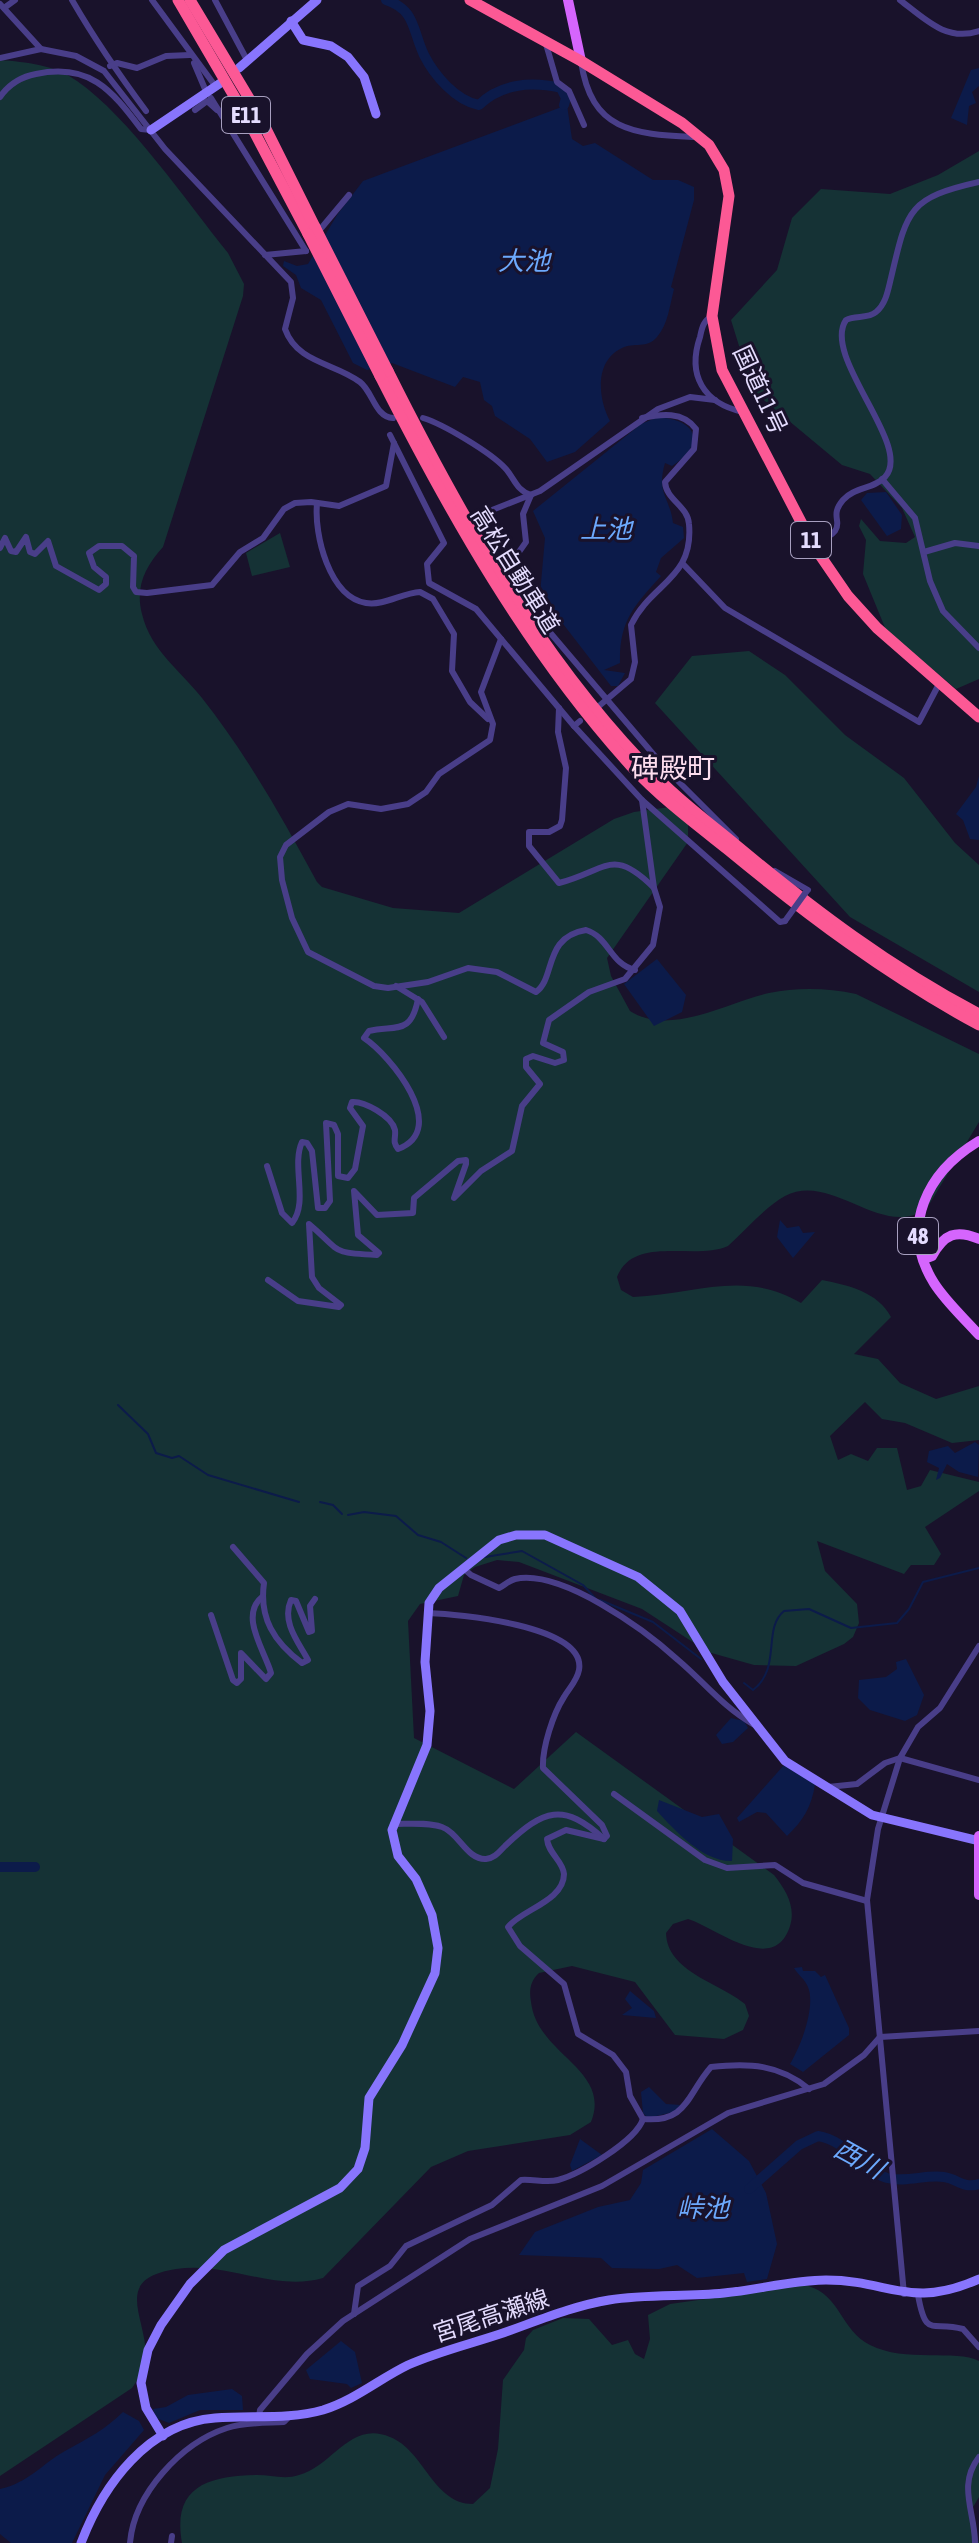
<svg xmlns="http://www.w3.org/2000/svg" width="979" height="2543" viewBox="0 0 979 2543" font-family="'Asap Condensed','Noto Sans JP',sans-serif">
	<style>
		.green { fill: #153235 }
		.water { fill: #0c1b4a }
		.lines { fill: none; stroke-linecap: round; stroke-linejoin: round }
		.stream { stroke: #0c1b4a; stroke-width: 2 }
		.river { stroke: #0c1b4a; stroke-width: 10 }
		.street { stroke: #493e89; stroke-width: 6 }
		.secondary { stroke: #8875fd; stroke-width: 9 }
		.primary { stroke: #d565fd; stroke-width: 10 }
		.highway { stroke: #fc5995; stroke-width: 11 }
		.street-bridge { stroke: #493e89; stroke-width: 6 }
		.highway-bridge { stroke: #fc5995; stroke-width: 11 }
		.labels { text-anchor: middle; stroke-width: 6; stroke-linejoin: round; paint-order: stroke }
		.shield { fill: #19122b; stroke: #a79fbf; stroke-width: 2 }
		.shield-label { font-size: 22px; font-weight: bold; fill: #e4dcfe }
		.street-label { font-size: 24px; fill: #e4dcfe; stroke: #19122b }
		.water-label { font-size: 26px; font-style: italic; fill: #6ca9fd; stroke: #19122b }
		.quarter-label { font-size: 28px; fill: #fedeef; stroke: #19122b }
	</style>
	<rect width="100%" height="100%" fill="#19122b"/>
	<g class="green">
		<path d="M0 60C26 62 55 65 77 81 129 117 187 202 228 253L244 284 243 296 163 547C145 567 135 587 142 614 151 651 181 671 202 698 247 755 283 819 317 882L322 887 393 908 459 913 614 819 634 812 670 807 688 823V842L607 958 611 976 630 1011C671 1037 727 1002 769 993 798 987 828 988 856 994L979 1054V1122L927 1208C883 1241 832 1171 785 1196 765 1207 746 1230 728 1246 695 1261 634 1234 617 1277L621 1290 633 1297C694 1295 744 1269 801 1303L822 1280C848 1285 878 1292 891 1317L854 1354 878 1359 900 1383 936 1399 979 1386V1440L952 1443 905 1423 882 1419 865 1402 830 1436 838 1460 851 1454 868 1461 877 1448H897L907 1490 921 1486 930 1470 979 1482V1491L925 1527 941 1554 934 1565H911L904 1574 817 1541 825 1571 857 1604 859 1623 853 1637 844 1644 796 1666 754 1665 708 1652 642 1609 519 1562 497 1560 475 1567 464 1575 458 1596 420 1604 408 1621 414 1738 514 1789 576 1732 774 1875C786 1890 796 1907 790 1926 774 1977 715 1927 688 1919L673 1924 666 1933C667 1972 720 1983 745 2004L749 2016 743 2030 724 2039 675 2035 635 1982 572 1966 539 1973C530 1981 529 1991 531 2002 537 2055 612 2069 591 2122L570 2135 468 2151 431 2167 323 2278C275 2292 226 2261 176 2269 113 2279 145 2314 146 2355 146 2367 139 2378 132 2388L0 2476Z"/>
		<polygon points="979,151 979,679 956,689 886,630 863,574 866,540 859,526 861,519 880,541 906,543 915,537 902,508 870,474 842,465 753,391 731,320 777,270 792,218 821,189 890,194 938,175"/>
		<polygon points="280,533 290,567 252,576 246,553"/>
		<polygon points="749,651 785,675 845,735 904,778 955,843 979,865 979,992 850,917 655,703 692,656"/>
		<path d="M804 2285C840 2292 840 2330 870 2345 905 2363 956 2349 979 2361V2497L969 2514 979 2543H182C172 2487 207 2476 257 2475 271 2475 285 2480 299 2475 333 2466 350 2420 390 2437 424 2450 433 2504 473 2504L490 2488 498 2449 503 2380 524 2350 526 2338 533 2330 563 2318 589 2319 612 2345 628 2340 635 2354 644 2359 650 2339 648 2315 670 2304Z"/>
	</g>
	<g class="water">
		<polygon points="979,68 979,86 972,92 976,103 969,106 967,125 951,118 971,70"/>
		<path d="M567 105 572 139 583 146 595 143 653 180H678L694 187V200L671 287 674 289C670 304 668 325 657 337 647 349 634 342 622 348 594 361 598 399 610 421L575 452 547 462 530 439 495 416 492 406 484 400 480 382 463 377 455 387 392 363 367 370 353 363 321 300 301 288 296 275 283 266 284 261 297 266 308 264 337 215 363 181Z"/>
		<path d="M658 417C697 420 707 443 672 466L665 463C656 494 670 497 673 523L683 527 684 538 661 558 656 572 661 576C634 606 619 621 620 663L604 670 625 673 618 686H611L540 594 545 538 533 511 641 424Z"/>
		<polygon points="886,492 902,515 901,529 887,536 861,500 867,493"/>
		<polygon points="979,776 979,840 970,839 963,820 956,814 976,787"/>
		<polygon points="657,959 686,995 682,1012 654,1026 624,984"/>
		<polygon points="780,1220 787,1228 799,1226 803,1233 815,1232 793,1258 777,1237"/>
		<polygon points="975,1442 979,1445 978,1477 959,1472 947,1464 940,1478 936,1480 939,1468 927,1462 929,1451 948,1446 955,1453"/>
		<polygon points="906,1659 924,1695 917,1715 905,1721 870,1710 858,1698 859,1680 886,1677 897,1669 896,1662"/>
		<polygon points="731,1718 744,1721 748,1728 733,1742 722,1744 716,1735"/>
		<path d="M784 1765 815 1784C812 1806 803 1821 787 1836L766 1813 757 1812 739 1822 737 1818Z"/>
		<path d="M659 1800 702 1817 719 1814 733 1839 732 1861C704 1862 675 1831 657 1811Z"/>
		<path d="M802 1967 803 1971H815L821 1977 825 1975 849 2028V2035L803 2072 790 2064C801 2046 816 2006 808 1987 805 1979 798 1975 794 1968Z"/>
		<polygon points="630,1991 654,2011 656,2018 622,2015 632,2008 625,1999"/>
		<polygon points="649,2087 666,2104 681,2105 678,2111 648,2118 643,2113 641,2092"/>
		<polygon points="712,2129 749,2161 766,2193 777,2244 767,2279 747,2282 744,2273 697,2278 677,2265 659,2269 612,2268 601,2258 519,2255 535,2232 598,2207 630,2200 641,2183 643,2170"/>
		<polygon points="580,2139 602,2155 572,2171 570,2165"/>
		<polygon points="341,2341 355,2352 362,2383 351,2388 347,2384 310,2379 306,2370"/>
		<polygon points="232,2389 242,2396 243,2410 200,2410 169,2423 156,2418 153,2409 166,2407 188,2395"/>
		<path d="M123 2412 139 2421 144 2430 105 2475 72 2543H11L0 2534V2489C28 2483 42 2464 65 2451 87 2439 106 2429 123 2412Z"/>
	</g>
	<g class="lines">
		<g class="stream">
			<polyline points="118,1405 148,1434 156,1453 172,1458 179,1456 208,1475 299,1502"/>
			<polyline points="320,1502 333,1505 342,1514"/>
			<polyline points="348,1515 364,1512 396,1516 418,1535 441,1542 466,1558"/>
			<polyline points="485,1557 522,1551 583,1585 595,1598"/>
			<polyline points="600,1600 653,1622 701,1659"/>
			<path d="M744 1683 753 1690C782 1668 762 1629 784 1611L809 1609 851 1628 897 1623 909 1609 923 1582 979 1568"/>
		</g>
		<g class="river">
			<path d="M386 0C416 10 412 30 424 55 434 75 456 101 479 105 500 84 531 81 561 88L566 98 564 105"/>
			<polyline points="0,1867 35,1867"/>
			<path d="M749 2189 799 2145 818 2136C846 2140 861 2170 887 2178 907 2183 926 2174 944 2177 958 2179 963 2189 979 2184"/>
		</g>
		<g class="street">
			<path d="M72 0C94 38 120 76 146 111"/>
			<polyline points="152,0 216,87"/>
			<polyline points="215,0 247,60"/>
			<path d="M900 0C925 19 946 42 979 31"/>
			<path d="M0 4 41 49 76 56 104 71 165 149 291 282 293 298 285 329C297 363 335 363 360 382 373 392 375 417 393 418"/>
			<polyline points="4,8 15,0"/>
			<polyline points="546,44 557,82 569,91 584,125"/>
			<polyline points="0,58 41,49"/>
			<path d="M581 61C591 131 633 134 693 137L698 134"/>
			<polyline points="194,63 205,89"/>
			<polyline points="110,66 117,63 137,68 166,56 190,55"/>
			<path d="M0 97C9 84 20 77 36 74 89 63 111 89 141 129L151 130"/>
			<polyline points="211,98 306,251"/>
			<polyline points="195,110 207,101 217,110"/>
			<polyline points="318,232 349,195"/>
			<polyline points="265,255 306,251"/>
			<path d="M712 316C703 321 702 328 700 337 687 375 703 403 743 412"/>
			<path d="M423 418C443 424 490 452 505 468 515 479 516 490 531 495"/>
			<polyline points="390,435 444,543 427,564 429,583 476,609 574,726"/>
			<polyline points="882,479 915,518 930,581 943,611 979,648"/>
			<polyline points="531,495 523,514 526,542 509,566 511,580 525,603 665,768 736,839"/>
			<path d="M317 504C314 534 329 597 366 603 384 606 402 593 420 592L433 599 454 634 452 671 470 702 488 719"/>
			<polyline points="471,523 487,512 540,491 658,409 690,397 715,400"/>
			<path d="M813 545C857 525 824 522 843 500 854 487 874 489 885 477 914 446 821 357 846 320 855 315 868 319 876 312 886 304 888 290 891 278 907 210 908 198 979 182"/>
			<polyline points="0,548 5,538 11,551 16,552 26,537 30,552 35,554 48,541 56,566 99,590 106,584 106,577 94,567 89,553 99,546 122,546 134,556 133,587 136,592 147,593 212,585 240,552 263,538 284,509 295,503 311,502 339,506 386,486 394,443"/>
			<polyline points="924,552 955,543 979,546"/>
			<polyline points="684,565 725,608 919,722 939,684"/>
			<path d="M501 639 481 692 493 724 490 740 439 774 426 792 408 804 381 809 348 804 329 812 286 845 280 857 282 880 292 918 308 952 374 986 388 988 428 982 468 968 497 972 536 992C556 978 543 937 586 930 609 937 610 964 635 970"/>
			<path d="M599 706 631 679 635 662 631 625C651 583 694 579 689 524 688 506 666 500 665 482L694 449 696 429C683 411 661 414 642 418"/>
			<path d="M559 708 558 732 566 768 562 820 560 826 549 832H529V846L559 883C606 871 612 846 654 888"/>
			<polyline points="580,721 574,726 642,800 780,922 785,921"/>
			<polyline points="775,871 808,890 806,892"/>
			<polyline points="396,986 422,1002 444,1037"/>
			<path d="M267 1166 282 1213 292 1223C309 1202 291 1166 302 1142L307 1143 312 1151 318 1208H325L330 1201 326 1123 334 1125 338 1134V1176L348 1178 355 1169 363 1126 350 1108 352 1102C364 1101 392 1116 395 1130 396 1139 392 1141 398 1149 451 1129 390 1055 364 1038L369 1031C397 1025 411 1035 418 999"/>
			<path d="M268 1280 298 1301 339 1307 341 1305 319 1288 312 1277 309 1224C342 1252 330 1253 377 1255L379 1253 358 1235 354 1191 377 1215 413 1213 414 1198 458 1161 466 1160V1164L454 1198 481 1171 512 1151 522 1106 540 1084 526 1067V1059L533 1056 555 1063 564 1060 563 1052 543 1043 549 1020 589 992 625 979 653 945 660 907 654 888 642 800"/>
			<path d="M233 1547 264 1583C259 1618 274 1642 302 1663L308 1660C299 1643 281 1622 291 1600L296 1601 309 1632 312 1631 310 1606 315 1599"/>
			<path d="M463 1568 471 1575 499 1588C505 1585 508 1581 515 1579 561 1569 644 1629 678 1660 703 1681 724 1708 753 1724"/>
			<path d="M428 1613C456 1614 587 1625 579 1670 577 1681 569 1688 564 1697 553 1714 542 1748 543 1768L602 1825 607 1836 604 1839"/>
			<path d="M211 1615 233 1680 237 1683 241 1679V1653L266 1679 271 1673C265 1651 239 1616 262 1597"/>
			<polyline points="828,1787 857,1784 885,1763 900,1758 979,1780"/>
			<polyline points="614,1794 705,1860 727,1868 775,1865 803,1883 867,1901"/>
			<path d="M393 1824C409 1824 427 1822 442 1827 459 1833 467 1860 486 1859 495 1858 499 1852 505 1846 544 1809 563 1802 604 1839"/>
			<path d="M604 1839 566 1830 547 1839C548 1853 563 1861 564 1874 564 1901 521 1910 508 1927L520 1946 564 1984 578 2034 613 2055 626 2072 630 2096 643 2119"/>
			<path d="M643 2119C688 2123 687 2094 711 2067 749 2063 779 2064 809 2089"/>
			<polyline points="904,2294 867,1900 878,1829 900,1758 918,1727 940,1708 979,1646"/>
			<path d="M918 2295C926 2340 932 2320 963 2329L979 2347"/>
			<path d="M354 2314 358 2286 390 2266 406 2246 492 2205 521 2180C533 2179 547 2183 558 2180 580 2174 636 2141 643 2119"/>
			<polyline points="259,2416 260,2410 307,2354 343,2321 470,2239 602,2186 728,2113 824,2084 864,2055 880,2037 979,2031"/>
			<path d="M130 2543C134 2494 181 2443 227 2428 245 2422 266 2423 284 2422L289 2417"/>
			<polyline points="171,2543 172,2536"/>
			<path d="M975 2543C975 2512 957 2485 979 2457"/>
		</g>
		<g class="secondary">
			<polyline points="291,21 303,40 331,46 348,57 364,77 376,114"/>
			<polyline points="239,68 317,0"/>
			<polyline points="151,130 222,82"/>
			<polyline points="163,2436 146,2408 141,2383 148,2350 161,2325 190,2284 224,2250 340,2188 358,2169 365,2148 369,2098 402,2045 435,1973 438,1948 432,1915 416,1879 398,1856 392,1830 427,1745 430,1711 425,1662 429,1603 439,1588 499,1540 516,1535 545,1535 638,1577 680,1611 723,1682 785,1761 872,1815 979,1841"/>
			<path d="M81 2543C103 2485 148 2423 215 2418 252 2415 288 2420 323 2410 355 2400 379 2379 408 2365 437 2352 470 2344 500 2334 535 2322 572 2306 609 2300 647 2294 686 2297 724 2293 758 2290 792 2280 826 2280 890 2280 909 2310 979 2279"/>
		</g>
		<g class="primary">
			<polyline points="568,0 581,61"/>
			<path d="M979 1141C927 1172 899 1227 934 1283 946 1302 964 1318 979 1335"/>
			<path d="M924 1259 932 1256C944 1234 956 1229 979 1239"/>
			<polyline points="979,1836 979,1895"/>
		</g>
		<g class="highway">
			<polyline points="178,0 248,120 308,234"/>
			<polyline points="190,0 259,115 315,227"/>
			<polyline points="470,0 581,61 682,123 709,145 724,170 729,196 712,316 722,370 813,545 848,596 877,628 979,717"/>
			<path d="M388 371C457 509 535 649 641 761 670 793 703 818 736 845 813 909 891 968 979 1014"/>
			<path d="M380 376C450 514 527 651 631 766 661 798 693 822 727 849 807 915 888 976 979 1025"/>
		</g>
		<polyline class="street-bridge" points="785,921 806,892"/>
		<g class="highway-bridge">
			<polyline points="315,227 388,371"/>
			<polyline points="308,234 380,376"/>
		</g>
	</g>
	<g class="labels">
		<g class="shield">
			<rect x="222" y="97" width="48" height="36" rx="6"/>
			<rect x="791" y="522" width="40" height="36" rx="6"/>
			<rect x="898" y="1218" width="40" height="36" rx="6"/>
		</g>
		<g class="shield-label">
			<text x="246" y="123">E11</text>
			<text x="811" y="548">11</text>
			<text x="918" y="1244">48</text>
		</g>
		<g class="street-label">
			<text transform="translate(760 390) rotate(65)" y="8">国道11号</text>
			<text transform="translate(515 570) rotate(58)" y="8">高松自動車道</text>
			<text transform="translate(491 2316) rotate(-18)" y="8">宮尾高瀬線</text>
		</g>
		<g class="water-label">
			<text x="524" y="270">大池</text>
			<text x="606" y="538">上池</text>
			<text transform="translate(859 2159) rotate(29)" y="9">西川</text>
			<text x="703" y="2217">峠池</text>
		</g>
		<g class="quarter-label">
			<text x="673" y="778">碑殿町</text>
		</g>
	</g>
</svg>
